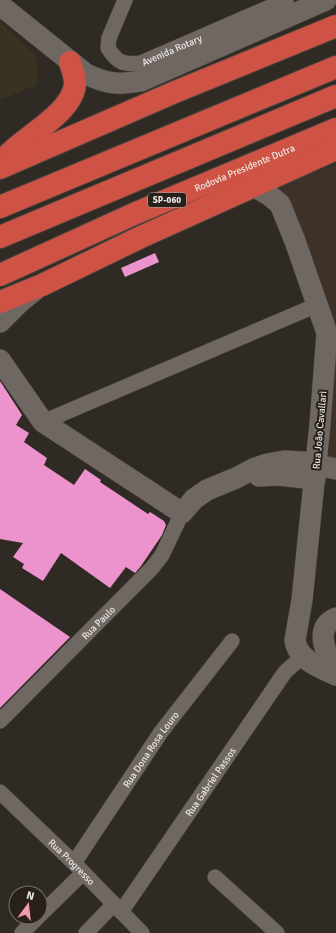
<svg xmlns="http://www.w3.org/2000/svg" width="336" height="933" viewBox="0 0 336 933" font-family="Signika,sans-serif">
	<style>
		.built { fill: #3d3128 }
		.industrial { fill: #393221 }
		.building { fill: #ec92cd }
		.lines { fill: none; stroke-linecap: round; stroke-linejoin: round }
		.street-casing { stroke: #4b4541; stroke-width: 16 }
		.secondary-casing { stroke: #4b4541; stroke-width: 22 }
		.highway-casing { stroke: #4b4541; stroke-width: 24 }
		.street { stroke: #6f6762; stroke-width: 15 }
		.secondary { stroke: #6f6762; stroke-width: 21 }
		.highway { stroke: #ce5344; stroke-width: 22 }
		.labels { text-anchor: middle; stroke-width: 4; stroke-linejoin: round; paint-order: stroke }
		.shield { fill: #27201b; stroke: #b0aba8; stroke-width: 1 }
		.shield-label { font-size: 9px; font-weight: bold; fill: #ebe7e4 }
		.street-label { font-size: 10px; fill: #ebe7e4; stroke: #27201b }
	</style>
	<rect width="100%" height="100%" fill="#302a25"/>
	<g class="built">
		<polygon points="336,164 336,326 279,186"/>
		<polygon points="336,348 336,457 326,461"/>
	</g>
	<polygon class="industrial" points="0,21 35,55 38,66 37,85 0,100"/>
	<g class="building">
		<polygon points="155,253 159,262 125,277 121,268"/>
		<polygon points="0,381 22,415 16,425 29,433 24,442 47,458 44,465 74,485 85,469 101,480 100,482 148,514 150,512 164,521 166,525 162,535 141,566 135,573 126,567 110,588 61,553 43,581 22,568 24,564 13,557 23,543 0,539"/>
		<polygon points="0,589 70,637 0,708"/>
	</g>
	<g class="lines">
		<defs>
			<g id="street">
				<path id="s1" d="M125 0 109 38 108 48C117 63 124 65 141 63L286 0"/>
				<polyline points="43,422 317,305"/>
				<path id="s2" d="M0 721 152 568 162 555 182 513"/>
				<path id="s3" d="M0 792 74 863 142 933"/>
				<path id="s4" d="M74 863 161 732 232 641"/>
				<polyline points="215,877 277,933"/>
				<path id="s5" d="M121 912 285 672 294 664 304 657"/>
				<polyline points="40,915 83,873"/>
				<polyline points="22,933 38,917"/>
				<polyline points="86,933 114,904"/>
			</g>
			<g id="secondary">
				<path d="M0 5 86 74C107 84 118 85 141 81L326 0"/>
				<path d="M253 186 269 195 280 204 295 241 327 333 320 424 302 600 295 640C297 659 320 668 336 675"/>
				<polyline points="0,322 20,302 35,290"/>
				<polyline points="0,360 43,422 182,513 194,499 207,490 236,478 253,469 267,464 284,461 304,462 336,469"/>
				<polyline points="259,476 278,475 315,479"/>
				<path d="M336 618C311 629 329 658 336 675"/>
			</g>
			<g id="highway">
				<path d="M4 162C6 158 8 154 11 152 29 134 74 111 75 83 75 76 72 69 70 62"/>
				<polyline points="0,168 175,92 336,26"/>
				<polyline points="0,207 336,67"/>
				<polyline points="0,237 336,96"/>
				<path id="s6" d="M0 275 136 213 336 129"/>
				<polyline points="0,302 42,285 141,237 336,149"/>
			</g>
		</defs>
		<use href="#street" class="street-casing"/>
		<use href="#secondary" class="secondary-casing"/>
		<use href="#highway" class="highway-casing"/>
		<use href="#street" class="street"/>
		<use href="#secondary" class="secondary"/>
		<use href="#highway" class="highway"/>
	</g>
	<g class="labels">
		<rect class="shield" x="148" y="193" width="38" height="14" rx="3"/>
		<g class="shield-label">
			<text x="167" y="203">SP-060</text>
		</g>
		<g class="street-label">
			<text dy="4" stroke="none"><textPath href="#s1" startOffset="124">Avenida Rotary</textPath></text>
			<text dy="4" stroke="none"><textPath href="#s6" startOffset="267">Rodovia Presidente Dutra</textPath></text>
			<text transform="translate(319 430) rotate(-85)" y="4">Rua João Cavallari</text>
			<text dy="4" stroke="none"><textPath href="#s2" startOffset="139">Rua Paulo</textPath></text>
			<text dy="4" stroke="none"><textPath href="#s4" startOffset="137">Rua Dona Rosa Louro</textPath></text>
			<text dy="4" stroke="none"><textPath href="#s5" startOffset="158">Rua Gabriel Passos</textPath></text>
			<text dy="4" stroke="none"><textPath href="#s3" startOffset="100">Rua Progresso</textPath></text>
		</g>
	</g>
	<g transform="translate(28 905) rotate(15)"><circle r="19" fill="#27201b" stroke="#75706b"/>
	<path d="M0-3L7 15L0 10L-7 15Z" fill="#f39aab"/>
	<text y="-6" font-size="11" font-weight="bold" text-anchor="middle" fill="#ebe7e4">N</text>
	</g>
</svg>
